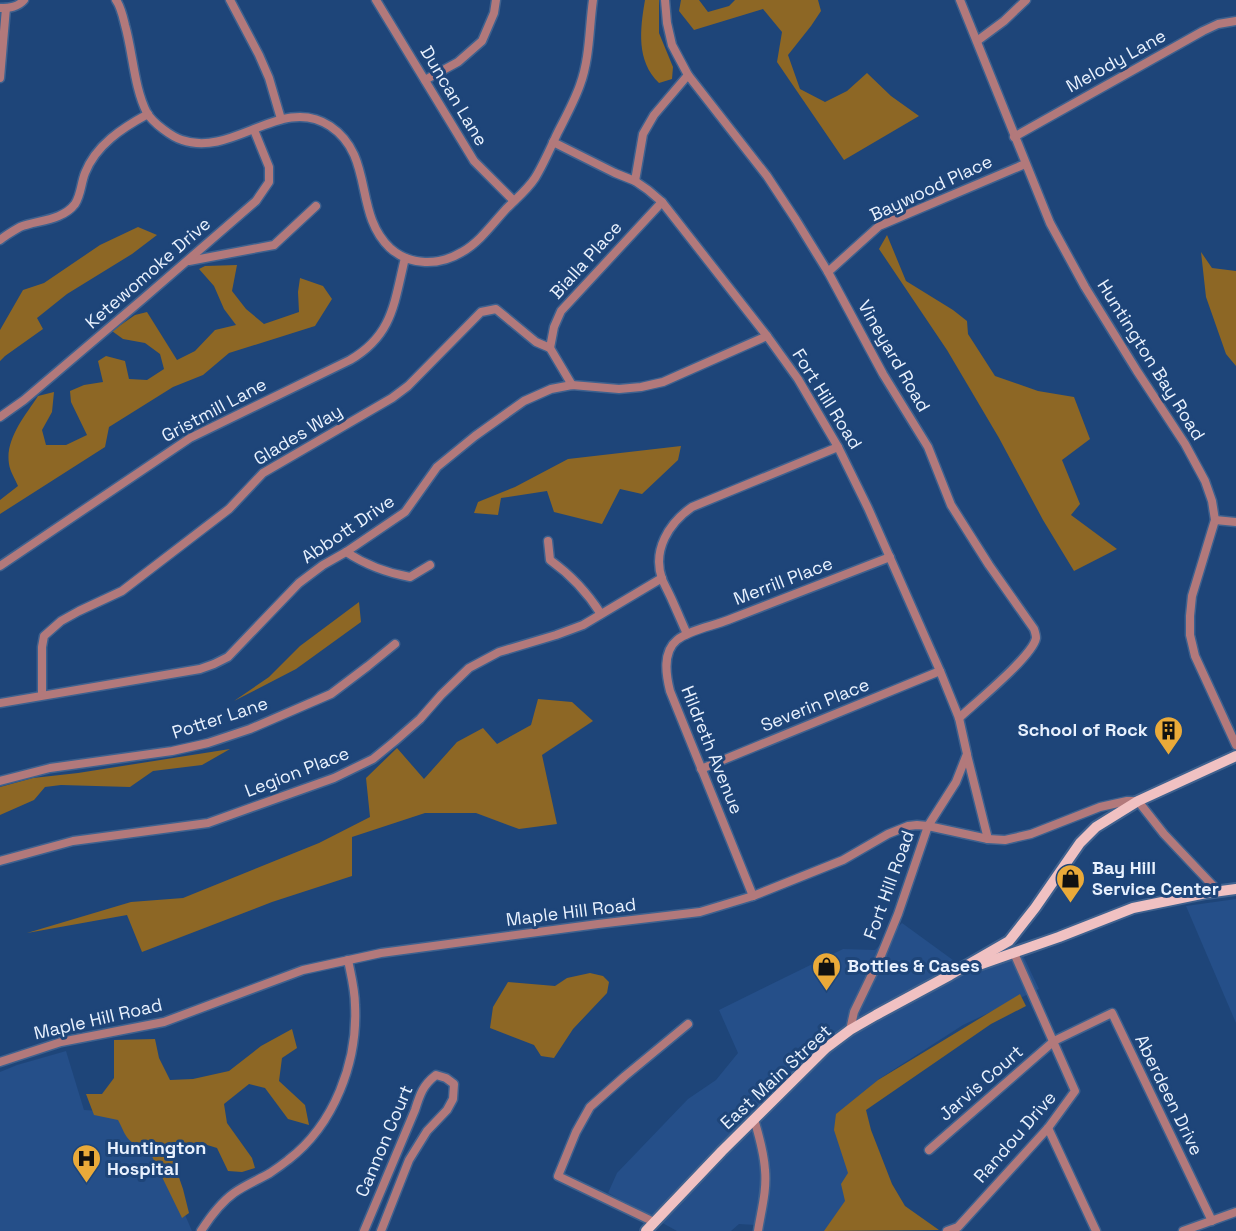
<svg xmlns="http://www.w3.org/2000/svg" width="1236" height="1231" viewBox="0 0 1236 1231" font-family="'Space Grotesk',sans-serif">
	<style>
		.built { fill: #254f89 }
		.forest { fill: #8d6725 }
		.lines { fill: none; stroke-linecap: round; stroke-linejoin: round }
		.minor-casing { stroke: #3e618e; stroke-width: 11 }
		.major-casing { stroke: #3e618e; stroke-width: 14 }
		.minor { stroke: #b2797b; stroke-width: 8 }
		.major { stroke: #f0c1c2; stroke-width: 10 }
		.labels { text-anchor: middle; stroke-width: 6; stroke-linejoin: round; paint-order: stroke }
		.street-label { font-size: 18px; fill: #e8f1fe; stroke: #1e4579 }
		.poi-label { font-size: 18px; font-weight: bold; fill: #e8f1fe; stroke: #1e4579; text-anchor: start }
	</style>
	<rect width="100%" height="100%" fill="#1e4579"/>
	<g class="built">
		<polygon points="1236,899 1236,1023 1186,906"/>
		<polygon points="902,923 957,963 1018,945 1039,989 963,1025 879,1079 839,1116 856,1159 850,1197 834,1231 764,1231 755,1225 739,1224 731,1231 677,1231 608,1193 617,1173 688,1099 716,1080 738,1053 719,1010 843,949 875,950"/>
		<polygon points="66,1051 84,1110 114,1112 151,1137 192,1231 0,1231 0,1072 17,1065"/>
	</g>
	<g class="forest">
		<path d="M645 0H659V33L673 67 672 79 659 83C636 61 640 29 645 0Z"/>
		<polygon points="681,0 699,0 708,12 729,6 735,0 818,0 821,11 811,26 788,55 800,89 825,102 847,91 867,73 891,96 919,116 844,160 777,62 782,32 763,9 694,30 679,11"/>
		<polygon points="138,227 157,235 132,254 67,294 37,318 43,329 5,356 0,361 0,330 23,290 44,283 100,245"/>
		<polygon points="887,235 906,281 953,310 967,321 968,334 995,376 1038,391 1074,397 1090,439 1062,460 1080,504 1071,515 1117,549 1074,571 1043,520 999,438 947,350 879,249"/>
		<polygon points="1201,252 1212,268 1236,271 1236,366 1226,354 1206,297"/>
		<path d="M237 265 232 291 246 309 264 324 299 312 298 292 300 278 323 286 332 299 315 326 229 353 203 375 173 387 109 427 105 447 0 514V500L18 486C15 479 10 471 9 464 5 439 25 416 38 396L54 392 52 412 42 430 46 445H66L87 435 71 402 70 391 84 385 103 382 98 361 106 356 125 361 129 379 147 380 164 369 160 354 145 343 123 339 112 331 135 315 147 312 177 360 195 351 215 330 236 325 224 309 214 286 199 269 205 266Z"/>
		<polygon points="681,446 678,460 642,494 620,489 602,524 554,512 547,491 501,498 498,515 474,513 478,502 515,487 568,459"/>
		<polygon points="359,602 361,622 296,669 234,701 269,677 300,646"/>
		<polygon points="538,699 572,702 593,721 542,755 557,824 519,829 476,813 425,813 352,837 352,876 272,902 142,952 127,915 27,933 131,902 183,898 319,843 370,817 366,778 397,748 424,779 457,742 483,728 497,744 531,725"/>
		<polygon points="230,749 202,765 153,771 130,787 61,785 45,787 34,800 0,815 0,787 33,778 78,773"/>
		<polygon points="590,973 603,976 609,982 607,993 573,1029 554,1058 541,1056 534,1045 490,1028 493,1007 508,982 555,986 567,978"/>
		<polygon points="1020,994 1026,1006 991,1024 866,1110 871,1130 892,1184 905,1206 939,1230 824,1231 845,1201 841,1184 848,1173 834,1130 836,1114 878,1080"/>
		<path d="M292 1029 297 1048 282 1058 279 1081 305 1105 309 1125 288 1119 265 1088 249 1084 224 1104 227 1123 252 1158 255 1168 242 1172 228 1171 217 1148 204 1144 191 1153 178 1150 175 1166 183 1189 189 1213 182 1218 146 1144C127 1146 126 1135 118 1120L94 1115 86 1094H102L114 1078V1040L155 1039 159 1058 170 1080 193 1079 229 1071 261 1046Z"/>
	</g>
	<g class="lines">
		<defs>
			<g id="minor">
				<path d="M116 0C121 7 123 17 125 25 133 53 134 88 147 113 153 123 172 137 182 140 233 158 282 94 330 126 375 156 353 213 390 248 410 266 439 266 462 252 480 242 493 223 507 208 516 199 528 189 535 178 543 165 550 149 557 134 565 118 574 102 580 85 590 58 589 28 593 0"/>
				<polyline points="230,0 259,55 269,78 281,119"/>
				<polyline points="376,0 474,161 514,201"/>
				<path d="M665 0 667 23 672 45 688 75 767 176 796 220 828 272 883 374 928 447 951 505 989 565 1034 629C1035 632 1036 635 1036 638 1033 656 974 704 959 718"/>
				<polyline points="960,0 1050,223 1085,287 1137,371 1185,444 1205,481 1212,501 1215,520 1192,596 1190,616 1190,635 1195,656 1236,745"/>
				<path d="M0 8C10 8 18 7 24 0"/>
				<polyline points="977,41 1004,21 1026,0"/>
				<polyline points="0,78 6,8"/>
				<polyline points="425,80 458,62 482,41 494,13 496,0"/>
				<polyline points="1014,137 1203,31 1218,24 1236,21"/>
				<polyline points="553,142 615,173 635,181 648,190 662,202 767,336 798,379 838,447 868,508 940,671 959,718 967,754 956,782 928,826 898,914 880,958 854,1012 850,1030"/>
				<polyline points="635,181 643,134 654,115 688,75"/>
				<path d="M0 240C6 235 13 231 20 227 37 220 62 221 75 204 81 195 81 183 85 173 96 145 122 128 148 114"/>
				<polyline points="189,261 274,245 316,206"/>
				<polyline points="828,272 879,226 1025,164"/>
				<polyline points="550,348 554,327 561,311 662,202"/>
				<polyline points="0,417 24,400 144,298 256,201 269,182 269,167 254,130"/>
				<polyline points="1215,520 1236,522"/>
				<path d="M548 541 550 560C571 575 587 592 601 614"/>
				<path d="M346 552C366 565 387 573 410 577L430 565"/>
				<path d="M0 566 190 438 350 360C393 335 394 303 405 258"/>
				<path d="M687 634C682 623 677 611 672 600 669 593 665 586 662 579 652 550 669 523 692 507L838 447"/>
				<polyline points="42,695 42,647 44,636 61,621 79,611 122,591 229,509 263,473 392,398 408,386 481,312 496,309 536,342 550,348 572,385"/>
				<polyline points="0,703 200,669 214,664 228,657 299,583 323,565 346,552 405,512 437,467 475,436 524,401 551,389 572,385 619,389 641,387 663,382 767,336"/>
				<polyline points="967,755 988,839"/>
				<polyline points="701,769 940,671"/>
				<polyline points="0,781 50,768 172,751 208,743 250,729 331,694 368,666 395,644"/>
				<polyline points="0,861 73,841 208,823 334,778 373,759 395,741 420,719 441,695 469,668 499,652 556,635 583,625 662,578"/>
				<path d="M753 896 670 691C666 675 662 652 677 640 689 630 713 626 728 620 782 599 836 578 890 557"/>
				<polyline points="0,1062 61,1042 164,1022 303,970 381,953 598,924 700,912 753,896 843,860 888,834 908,826 917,825 928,826 988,839 1005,840 1031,834 1100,807 1127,801 1138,801 1164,834 1218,891"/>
				<path d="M754 1119C759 1136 764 1152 765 1170 767 1191 761 1211 758 1231"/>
				<polyline points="1048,1128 1096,1231"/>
				<polyline points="929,1150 1054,1041 1112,1013 1212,1221"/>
				<polyline points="654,1222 558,1176 576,1132 590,1107 625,1076 688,1024"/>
				<path d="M201 1231C210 1217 220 1203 234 1193 245 1185 258 1180 270 1173 276 1169 283 1164 288 1160 334 1125 358 1062 355 1005 355 990 351 975 348 960"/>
				<path d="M364 1231 415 1110C420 1094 423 1085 436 1075L446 1078 454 1084 453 1099 447 1110 427 1131 409 1160 381 1231"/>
				<polyline points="947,1231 958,1227 1048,1128 1075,1091 1014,953"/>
				<polyline points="1183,1231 1236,1212"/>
			</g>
			<g id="major">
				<polyline points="973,967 1059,937 1133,908 1206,893 1236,889"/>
				<polyline points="646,1231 722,1151 826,1048 850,1030 876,1015 950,975 1009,941 1035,908 1080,843 1096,827 1138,801 1236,756"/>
			</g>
		</defs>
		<use href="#minor" class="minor-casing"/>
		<use href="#major" class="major-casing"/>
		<use href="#minor" class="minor"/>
		<use href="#major" class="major"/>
	</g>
	<defs>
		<symbol id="building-pin" viewBox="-11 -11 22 30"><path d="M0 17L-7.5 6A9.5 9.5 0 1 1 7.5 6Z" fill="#eaaa39" stroke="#1e4579"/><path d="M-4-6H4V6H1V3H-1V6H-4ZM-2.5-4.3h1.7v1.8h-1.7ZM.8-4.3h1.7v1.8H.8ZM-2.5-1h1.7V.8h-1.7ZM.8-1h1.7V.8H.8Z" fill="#111"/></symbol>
		<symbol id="shop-pin" viewBox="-11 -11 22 30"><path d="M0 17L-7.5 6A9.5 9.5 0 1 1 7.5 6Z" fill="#eaaa39" stroke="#1e4579"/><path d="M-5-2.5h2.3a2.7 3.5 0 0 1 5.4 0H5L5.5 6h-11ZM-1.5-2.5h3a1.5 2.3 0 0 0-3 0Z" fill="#111"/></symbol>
		<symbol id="hospital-pin" viewBox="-11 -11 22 30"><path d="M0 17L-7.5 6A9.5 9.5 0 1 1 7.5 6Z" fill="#eaaa39" stroke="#1e4579"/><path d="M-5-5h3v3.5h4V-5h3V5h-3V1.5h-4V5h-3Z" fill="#111"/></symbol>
	</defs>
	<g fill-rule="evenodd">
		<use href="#building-pin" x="1152" y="714" width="33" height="45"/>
		<use href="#shop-pin" x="1054" y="862" width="33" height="45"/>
		<use href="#shop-pin" x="810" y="950" width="33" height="45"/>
		<use href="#hospital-pin" x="70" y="1142" width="33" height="45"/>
	</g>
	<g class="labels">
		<g class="street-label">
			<text transform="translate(1116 61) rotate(-29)" y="6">Melody Lane</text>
			<text transform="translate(454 96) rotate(59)" y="6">Duncan Lane</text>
			<text transform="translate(931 188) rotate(-25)" y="6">Baywood Place</text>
			<text transform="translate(586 260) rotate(-48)" y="6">Bialla Place</text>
			<text transform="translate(148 273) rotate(-41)" y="6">Ketewomoke Drive</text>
			<text transform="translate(894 356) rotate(60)" y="6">Vineyard Road</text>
			<text transform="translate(1151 360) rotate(58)" y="6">Huntington Bay Road</text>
			<text transform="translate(827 399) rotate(58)" y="6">Fort Hill Road</text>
			<text transform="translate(214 410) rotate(-28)" y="6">Gristmill Lane</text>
			<text transform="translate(298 435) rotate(-31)" y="6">Glades Way</text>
			<text transform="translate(348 529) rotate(-34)" y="6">Abbott Drive</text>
			<text transform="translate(783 581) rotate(-21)" y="6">Merrill Place</text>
			<text transform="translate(815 705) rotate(-22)" y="6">Severin Place</text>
			<text transform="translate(220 718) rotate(-18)" y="6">Potter Lane</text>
			<text transform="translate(712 750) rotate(68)" y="6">Hildreth Avenue</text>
			<text transform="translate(297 772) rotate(-21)" y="6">Legion Place</text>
			<text transform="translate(889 885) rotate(-70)" y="6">Fort Hill Road</text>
			<text transform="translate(571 912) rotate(-7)" y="6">Maple Hill Road</text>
			<text transform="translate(98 1019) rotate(-13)" y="6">Maple Hill Road</text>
			<text transform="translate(776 1077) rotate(-43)" y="6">East Main Street</text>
			<text transform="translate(981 1083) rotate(-41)" y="6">Jarvis Court</text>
			<text transform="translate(1169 1095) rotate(64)" y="6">Aberdeen Drive</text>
			<text transform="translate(1015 1137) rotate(-49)" y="6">Randou Drive</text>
			<text transform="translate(384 1141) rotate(-67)" y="6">Cannon Court</text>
		</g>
		<g class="poi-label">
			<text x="1148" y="736" text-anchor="end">School of Rock</text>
			<text x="1092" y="874">Bay Hill<tspan x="1092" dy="21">Service Center</tspan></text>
			<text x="847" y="972">Bottles &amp; Cases</text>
			<text x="107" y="1154">Huntington<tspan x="107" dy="21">Hospital</tspan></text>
		</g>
	</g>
</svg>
